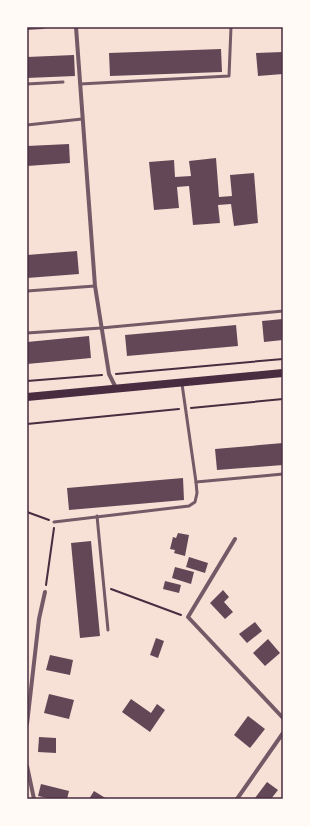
<svg xmlns="http://www.w3.org/2000/svg" width="310" height="826" viewBox="0 0 310 826" font-family="Manrope,sans-serif">
	<style>
		.building { fill: #644757 }
		.lines { fill: none; stroke-linecap: round; stroke-linejoin: round }
		.path { stroke: #4a2c40; stroke-width: 2 }
		.service { stroke: #755966; stroke-width: 3 }
		.minor { stroke: #755966; stroke-width: 4 }
		.secondary { stroke: #4a2c40; stroke-width: 8 }
		.neatline { fill: none; stroke: #4a2c40; stroke-width: 1.5 }
	</style>
	<rect width="100%" height="100%" fill="#f7e1d7"/>
	<g class="building">
		<polygon points="221,49 222,72 110,76 109,53"/>
		<polygon points="283,52 283,74 258,76 256,53"/>
		<polygon points="74,55 75,76 27,78 27,57"/>
		<polygon points="69,144 70,163 27,166 27,146"/>
		<polygon points="216,158 219,197 232,196 230,175 254,173 258,223 234,226 231,204 218,205 220,223 193,225 189,186 177,187 179,208 154,210 149,162 174,160 175,177 191,176 189,161"/>
		<polygon points="77,251 79,274 27,278 27,255"/>
		<polygon points="283,319 283,340 264,342 262,321"/>
		<polygon points="236,325 238,346 127,356 125,335"/>
		<polygon points="89,336 91,358 27,364 27,342"/>
		<polygon points="283,443 283,465 217,470 215,449"/>
		<polygon points="183,478 184,500 69,510 67,488"/>
		<polygon points="178,533 189,535 185,556 174,553 175,550 170,549 173,537 176,538"/>
		<polygon points="91,541 100,636 80,638 71,543"/>
		<polygon points="189,557 208,563 205,573 186,567"/>
		<polygon points="175,567 194,572 191,584 172,578"/>
		<polygon points="165,581 181,585 179,593 163,589"/>
		<polygon points="223,590 229,597 224,602 233,612 225,619 210,603"/>
		<polygon points="255,622 262,631 247,643 239,634"/>
		<polygon points="156,638 164,641 158,658 150,655"/>
		<polygon points="268,639 280,653 265,666 253,653"/>
		<polygon points="50,655 73,660 70,675 46,670"/>
		<polygon points="49,694 74,700 69,719 44,713"/>
		<polygon points="131,699 151,713 157,704 165,710 150,732 122,712"/>
		<polygon points="248,716 265,729 250,748 234,735"/>
		<polygon points="39,737 56,738 56,753 38,752"/>
		<polygon points="267,782 278,790 271,799 257,799 255,798"/>
		<polygon points="41,784 69,791 67,799 52,799 38,796"/>
		<polygon points="94,791 107,799 89,799"/>
	</g>
	<g class="lines">
		<g class="path">
			<polyline points="116,374 283,359"/>
			<polyline points="27,381 102,375"/>
			<polyline points="191,408 283,399"/>
			<polyline points="27,424 179,409"/>
			<polyline points="27,512 49,520"/>
			<polyline points="46,585 54,528"/>
			<polyline points="111,589 181,615"/>
		</g>
		<g class="service">
			<polyline points="27,84 63,82"/>
			<polyline points="80,84 229,76 231,27"/>
			<polyline points="27,125 82,119"/>
			<polyline points="27,291 95,286"/>
			<polyline points="27,333 101,328 283,311"/>
			<polyline points="196,482 283,474"/>
			<polyline points="97,516 108,630"/>
			<polyline points="54,522 189,506 195,502 197,493 196,482 182,384"/>
		</g>
		<g class="minor">
			<polyline points="76,27 95,286 109,374 116,388"/>
			<polyline points="27,28 43,27"/>
			<polyline points="235,539 188,617 283,718"/>
			<polyline points="27,724 39,619 45,592"/>
			<polyline points="27,766 34,799"/>
			<polyline points="237,799 283,733"/>
		</g>
		<polyline class="secondary" points="27,397 283,373"/>
	</g>
	<rect width="310" height="826" fill="none" stroke="#fffaf5" stroke-width="56"/>
	<rect x="28" y="28" width="254" height="770" class="neatline"/>
</svg>
